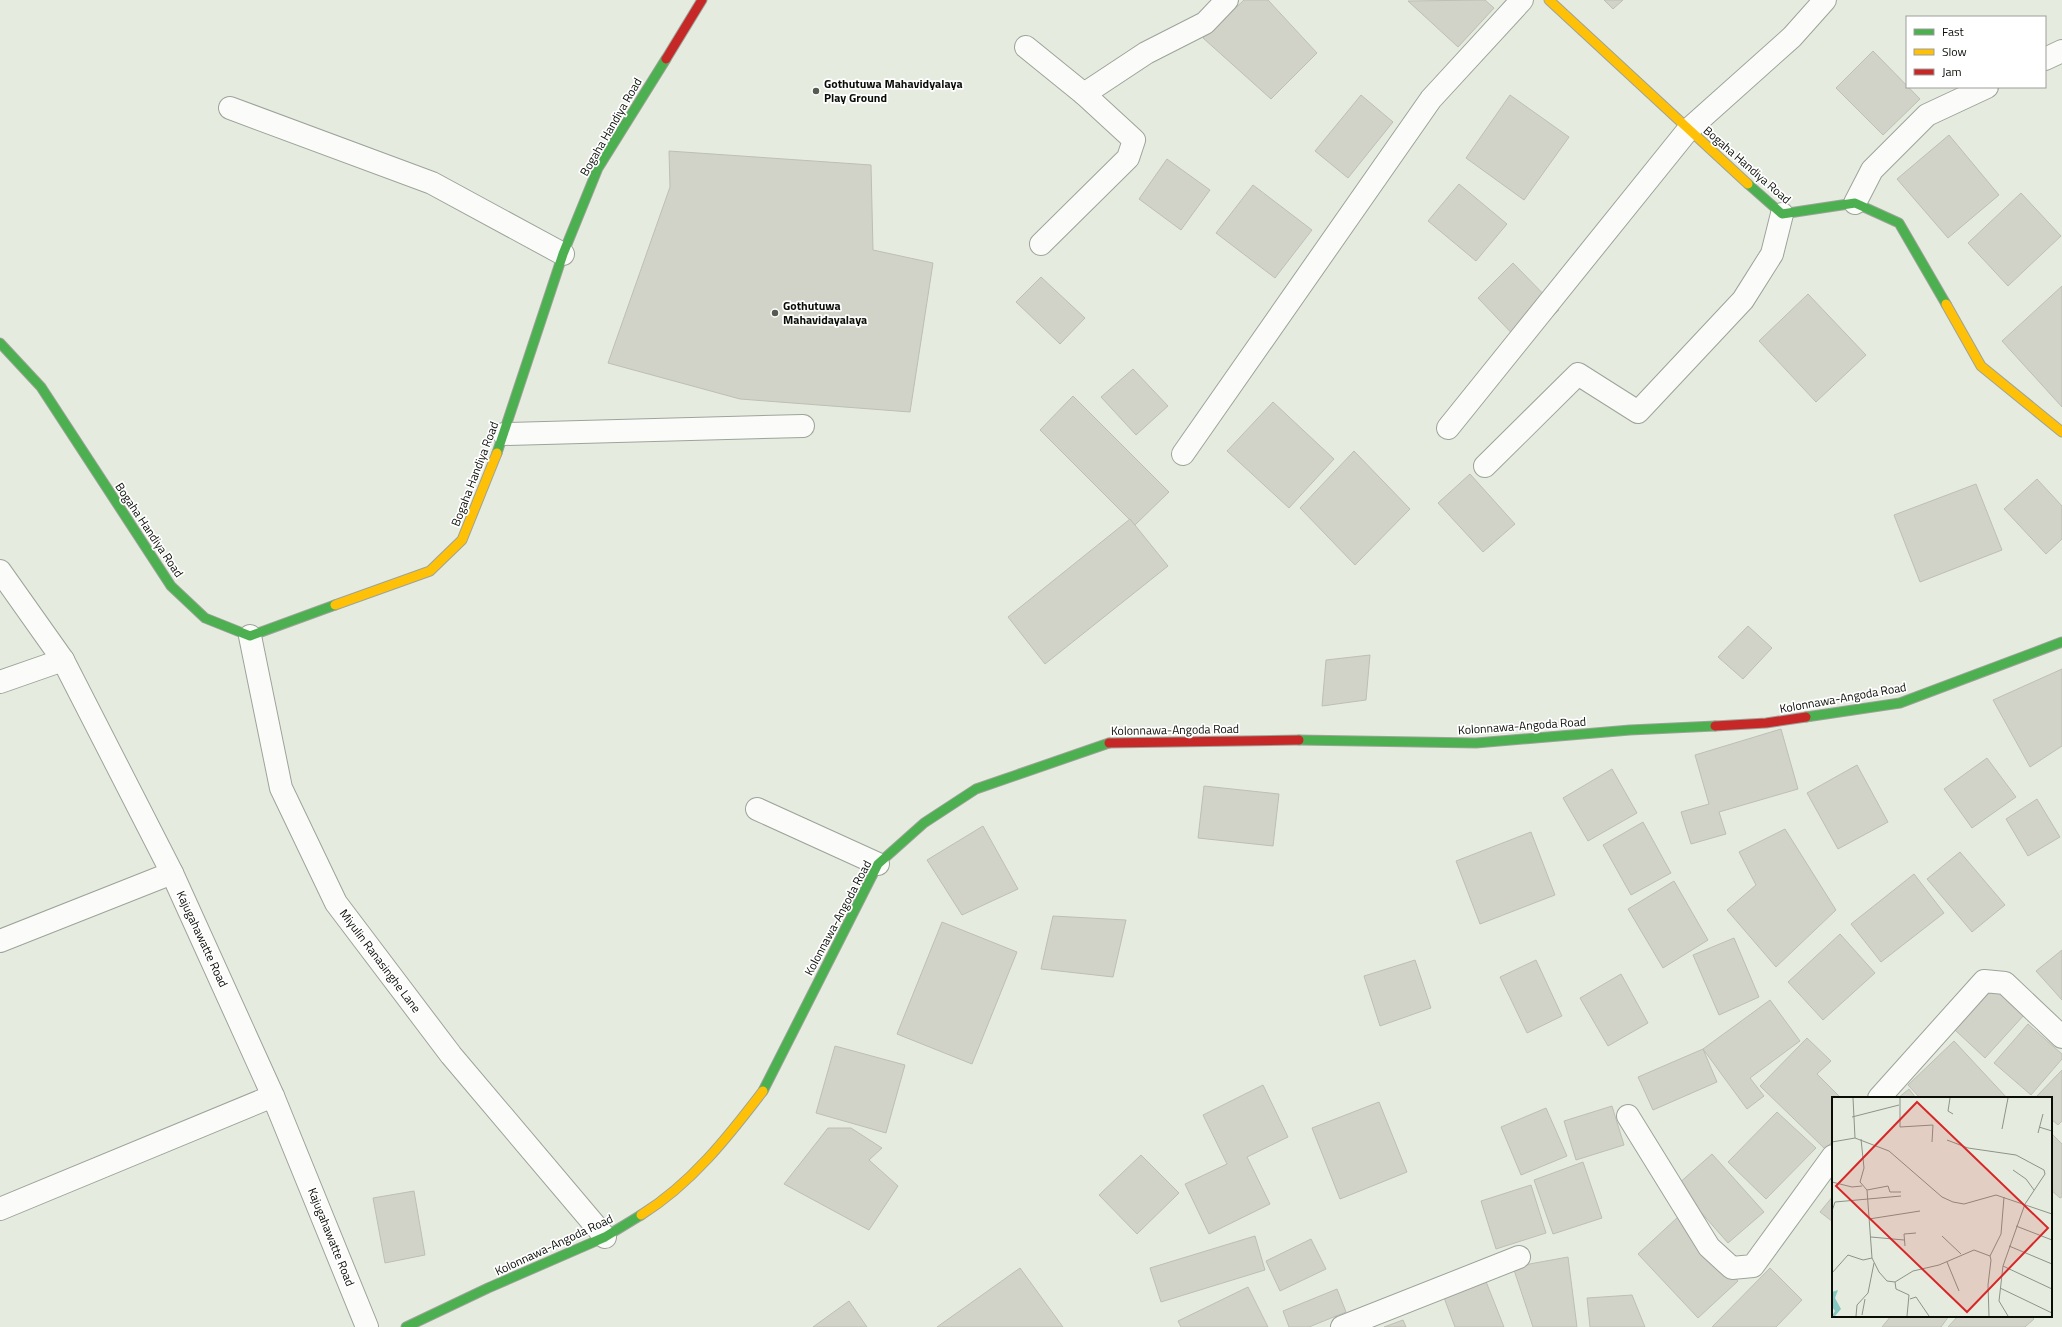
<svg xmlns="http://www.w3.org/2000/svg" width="2062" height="1327" viewBox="0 0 2062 1327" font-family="'Titillium Web',sans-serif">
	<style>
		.building { fill: #d1d3c8; stroke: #bdbfb5 }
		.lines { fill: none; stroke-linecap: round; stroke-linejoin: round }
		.street-casing { stroke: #9da399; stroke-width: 24 }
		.fast-casing { stroke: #9da399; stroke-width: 11 }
		.slow-casing { stroke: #9da399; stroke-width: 11 }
		.jam-casing { stroke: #9da399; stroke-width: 11 }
		.street { stroke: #fbfcfa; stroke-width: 22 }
		.fast { stroke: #4caf50; stroke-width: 9 }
		.slow { stroke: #ffc107; stroke-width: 9 }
		.jam { stroke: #c62828; stroke-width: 9 }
		.poi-dot { fill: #565b52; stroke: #fff; stroke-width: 1.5 }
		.labels { text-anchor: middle; stroke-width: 3.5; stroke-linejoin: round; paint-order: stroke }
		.poi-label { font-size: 12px; font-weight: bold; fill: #090d06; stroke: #fff; text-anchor: start }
		.street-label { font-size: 12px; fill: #090d06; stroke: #fff }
		.inset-road { fill: none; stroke: #8d9388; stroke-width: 1 }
		.view { fill: #d62828; fill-opacity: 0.15; stroke: #d62828; stroke-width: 2 }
		.inset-edge { fill: none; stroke: #090d06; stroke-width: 2 }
	</style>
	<rect width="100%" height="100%" fill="#e5ecdf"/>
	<g class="building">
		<polygon points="1244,0 1268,0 1317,53 1271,99 1203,38"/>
		<polygon points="1485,0 1494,8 1458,47 1408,1"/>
		<polygon points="1604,0 1623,0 1613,9"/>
		<polygon points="1873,51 1920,99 1883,135 1836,88"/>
		<polygon points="1361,95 1393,122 1348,178 1315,151"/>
		<polygon points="1510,95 1569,137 1524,200 1466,158"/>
		<polygon points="1949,135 1999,195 1948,238 1897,179"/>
		<polygon points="669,151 871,165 873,250 933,263 910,412 740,399 608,363 670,187"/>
		<polygon points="1167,159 1210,190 1181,230 1139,199"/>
		<polygon points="1459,184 1507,224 1476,261 1428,221"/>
		<polygon points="1253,185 1312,230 1275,278 1216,233"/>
		<polygon points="2021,193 2061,236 2008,286 1968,243"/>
		<polygon points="1513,263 1559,310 1523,345 1478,298"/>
		<polygon points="1041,277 1085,318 1060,344 1016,302"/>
		<polygon points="2062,286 2062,407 2002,341"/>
		<polygon points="1808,294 1866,355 1816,402 1759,341"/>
		<polygon points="1133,369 1168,406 1136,435 1101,397"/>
		<polygon points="1073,396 1169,492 1135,525 1040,430"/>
		<polygon points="1273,402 1334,459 1289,508 1227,451"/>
		<polygon points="1354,451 1410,509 1355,565 1300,508"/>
		<polygon points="1470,474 1515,524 1483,552 1438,503"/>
		<polygon points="2037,479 2062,506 2062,539 2046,554 2004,509"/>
		<polygon points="1976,484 2002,550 1920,582 1894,515"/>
		<polygon points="1130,519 1168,566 1045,664 1008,617"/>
		<polygon points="1748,626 1772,648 1743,679 1718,657"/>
		<polygon points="1370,655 1366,700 1322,706 1326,660"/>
		<polygon points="2062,669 2062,746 2030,767 1993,700"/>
		<polygon points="1781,729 1798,789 1719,812 1726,834 1691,844 1681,812 1709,804 1695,755"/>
		<polygon points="1987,758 2016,797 1972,828 1944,789"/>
		<polygon points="1857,765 1888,822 1838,849 1807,793"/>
		<polygon points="1612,769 1637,813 1588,841 1563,798"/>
		<polygon points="1204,786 1279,794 1273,846 1198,838"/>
		<polygon points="2037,799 2060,837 2028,856 2006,819"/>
		<polygon points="1643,822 1671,873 1631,895 1603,845"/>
		<polygon points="983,826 1018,889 962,915 927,860"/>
		<polygon points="1785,829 1836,910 1776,967 1727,910 1756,885 1739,852"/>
		<polygon points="1531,832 1555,895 1480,924 1456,861"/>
		<polygon points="1960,852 2005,905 1972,932 1927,879"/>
		<polygon points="1914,874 1944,913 1881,962 1851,924"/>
		<polygon points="1674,881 1708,940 1663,968 1628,909"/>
		<polygon points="1053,916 1126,920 1113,977 1041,969"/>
		<polygon points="942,922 1017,952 972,1064 897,1034"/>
		<polygon points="1840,934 1875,973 1823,1020 1788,982"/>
		<polygon points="1734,938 1759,997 1719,1015 1693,955"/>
		<polygon points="2062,950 2062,1000 2036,971"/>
		<polygon points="1415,960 1431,1008 1380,1026 1364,976"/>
		<polygon points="1536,960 1562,1016 1527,1033 1500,977"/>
		<polygon points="1621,974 1648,1023 1608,1046 1580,998"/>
		<polygon points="1995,986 2025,1014 1985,1058 1955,1030"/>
		<polygon points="1770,1000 1800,1041 1750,1078 1764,1096 1747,1109 1703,1049"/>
		<polygon points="2028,1024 2062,1054 2062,1059 2031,1095 1994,1063"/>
		<polygon points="1807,1038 1831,1061 1817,1074 1841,1098 1833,1098 1833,1141 1825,1149 1760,1086"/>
		<polygon points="1954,1041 2007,1098 1920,1098 1908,1085"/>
		<polygon points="835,1046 905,1065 886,1133 816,1113"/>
		<polygon points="1703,1049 1717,1082 1653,1110 1638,1077"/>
		<polygon points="2062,1070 2062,1121 2058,1125 2051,1119 2051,1098 2035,1098"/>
		<polygon points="1263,1085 1288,1137 1247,1157 1270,1204 1209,1234 1185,1184 1227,1164 1203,1115"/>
		<polygon points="1909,1089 1916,1098 1898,1098"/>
		<polygon points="1379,1102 1407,1172 1340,1199 1312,1128"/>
		<polygon points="1612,1106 1624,1145 1576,1160 1564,1121"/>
		<polygon points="1546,1108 1567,1156 1521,1175 1501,1127"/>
		<polygon points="1777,1112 1816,1148 1766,1199 1728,1162"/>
		<polygon points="828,1128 851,1128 882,1148 869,1160 898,1186 869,1230 784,1184"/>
		<polygon points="2051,1133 2062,1144 2062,1197 2060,1198 2051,1190"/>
		<polygon points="1712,1154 1764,1212 1728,1243 1677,1185"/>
		<polygon points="1141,1155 1179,1193 1137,1234 1099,1195"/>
		<polygon points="1583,1162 1602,1218 1553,1234 1534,1180"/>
		<polygon points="1531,1185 1546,1233 1496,1249 1481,1201"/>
		<polygon points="414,1191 425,1255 385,1263 373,1198"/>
		<polygon points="1833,1196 1833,1222 1820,1212"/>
		<polygon points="1678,1217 1738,1281 1698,1318 1638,1254"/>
		<polygon points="1255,1236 1265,1270 1161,1302 1150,1268"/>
		<polygon points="1311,1239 1326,1269 1280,1291 1266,1261"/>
		<polygon points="1568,1257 1577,1327 1533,1327 1513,1267"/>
		<polygon points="1020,1268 1063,1327 937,1327"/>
		<polygon points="1770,1268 1802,1300 1776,1327 1712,1327"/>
		<polygon points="1485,1279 1504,1327 1455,1327 1443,1295"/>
		<polygon points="1248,1287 1268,1327 1181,1327 1178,1321"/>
		<polygon points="1337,1289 1346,1312 1309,1327 1289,1327 1283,1311"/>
		<polygon points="1632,1295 1645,1327 1590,1327 1587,1298"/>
		<polygon points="849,1301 867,1327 813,1327"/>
		<polygon points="1891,1316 1949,1316 1941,1327 1882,1327"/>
		<polygon points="1958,1316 2031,1316 2034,1319 2025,1327 1948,1327"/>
		<polygon points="1403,1320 1406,1327 1384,1327"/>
	</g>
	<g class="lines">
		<defs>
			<g id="street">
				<polyline points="1026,47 1084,94 1134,140 1128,158 1041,244"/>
				<polyline points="2045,59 2062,51"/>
				<polyline points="1084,94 1146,53 1205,23 1227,0"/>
				<polyline points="230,108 432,183 563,254"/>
				<polyline points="1855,203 1872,170 1927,115 1987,87"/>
				<polyline points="1448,428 1688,130 1792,37 1825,0"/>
				<polyline points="504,434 803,426"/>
				<polyline points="1183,454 1431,99 1522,0"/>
				<polyline points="1485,466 1578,374 1638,412 1743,300 1772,254 1782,214"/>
				<polyline points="0,571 63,660 172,873 273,1096 367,1327"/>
				<polyline points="250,636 281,788 336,903 451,1055 605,1237"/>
				<polyline points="0,682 63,660"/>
				<polyline points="757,809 878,864"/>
				<polyline points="0,941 172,873"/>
				<polyline points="1879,1098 1984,981 2005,983 2062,1037"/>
				<polyline points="1628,1116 1709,1247 1732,1268 1753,1266 1833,1156"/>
				<polyline points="0,1209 273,1096"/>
				<polyline points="1342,1327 1519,1257"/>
			</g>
			<g id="fast">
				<polyline points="1748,184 1782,214 1855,203 1899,223 1946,304"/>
				<polyline points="0,343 41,387 171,586 205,618 250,636 335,605"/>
				<polyline points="497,453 563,254 598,168 666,59"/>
				<polyline points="1806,717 1900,703 2062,642"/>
				<polyline points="1299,740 1476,743 1630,730 1715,726"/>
				<polyline points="763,1091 878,864 924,823 976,789 1109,743"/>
				<polyline points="406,1327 488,1288 605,1237 641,1215"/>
			</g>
			<g id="slow">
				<polyline points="1549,0 1748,184"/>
				<polyline points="1946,304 1981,366 2062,432"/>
				<polyline points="335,605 430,571 462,540 497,453"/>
				<path d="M641 1215C691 1184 728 1137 763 1091"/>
			</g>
			<g id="jam">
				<polyline points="666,59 702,0"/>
				<polyline points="1715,726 1766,723 1806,717"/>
				<polyline points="1109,743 1299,740"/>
			</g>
		</defs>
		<use href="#street" class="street-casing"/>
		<use href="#fast" class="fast-casing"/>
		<use href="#slow" class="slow-casing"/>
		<use href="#jam" class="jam-casing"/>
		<use href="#street" class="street"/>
		<use href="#fast" class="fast"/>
		<use href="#slow" class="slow"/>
		<use href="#jam" class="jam"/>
	</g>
	<g class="poi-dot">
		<circle cx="816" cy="91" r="4"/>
		<circle cx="775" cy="313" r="4"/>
	</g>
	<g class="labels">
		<g class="poi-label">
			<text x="824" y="88">Gothutuwa Mahavidyalaya<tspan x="824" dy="14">Play Ground</tspan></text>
			<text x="783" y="310">Gothutuwa<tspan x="783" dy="14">Mahavidayalaya</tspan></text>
		</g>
		<g class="street-label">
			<text transform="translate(611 127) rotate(-60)" y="4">Bogaha Handiya Road</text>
			<text transform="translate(1747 165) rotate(41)" y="4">Bogaha Handiya Road</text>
			<text transform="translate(475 474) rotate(-69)" y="4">Bogaha Handiya Road</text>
			<text transform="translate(149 530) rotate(56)" y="4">Bogaha Handiya Road</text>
			<text transform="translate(1843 698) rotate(-10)" y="4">Kolonnawa-Angoda Road</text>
			<text transform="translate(1522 726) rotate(-4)" y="4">Kolonnawa-Angoda Road</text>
			<text transform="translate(1175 730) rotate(-1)" y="4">Kolonnawa-Angoda Road</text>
			<text transform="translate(838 918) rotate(-62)" y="4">Kolonnawa-Angoda Road</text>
			<text transform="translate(202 939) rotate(65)" y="4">Kajugahawatte Road</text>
			<text transform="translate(380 961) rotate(53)" y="4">Miyulin Ranasinghe Lane</text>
			<text transform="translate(331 1237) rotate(68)" y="4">Kajugahawatte Road</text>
			<text transform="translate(554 1245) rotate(-25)" y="4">Kolonnawa-Angoda Road</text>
		</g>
	</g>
	<g transform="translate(1832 1097)">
		<rect width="220" height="220" fill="#e5ecdf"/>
		<path d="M6 193 3 201 9 212 3 219H0L3 214 0 210V195Z" fill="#86c8c2"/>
		<path class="inset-road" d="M21 1 23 41M68 1V30L101 28 100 45M118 1 116 14 121 17M20 20 67 8M207 30 220 34M170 32 176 1M206 36 211 17M29 42 32 71 28 85 35 93 40 161 47 175 55 184 63 185 81 174 107 168 142 153 158 159 159 163 156 188 157 219M115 43 136 51 184 58 212 73 213 77 193 107 171 169 167 204 176 219M0 45 23 41 57 54 110 100 121 105 132 107 164 98 220 117M181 73 194 82 202 93M0 85 20 90 30 89M35 93 56 89 58 95H69M0 114 3 105 69 99M37 122 88 114M184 129 220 143M110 139 129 157M39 140 72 143M73 149 72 137 84 136M177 149 220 167M158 159 169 137 172 100M115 165 127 194M171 169 220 192M0 176 16 158 31 163 40 161M63 185 64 192 77 198 75 219M168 191 220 216M78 202 84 200 97 219M30 218 33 202M24 219 25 208 36 196 42 166"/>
		<path class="view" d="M85 5 216 131 135 215 4 89Z"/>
		<rect width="220" height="220" class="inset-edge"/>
	</g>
	<rect x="1906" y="16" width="140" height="72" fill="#ffffff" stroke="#9d9e9b"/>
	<rect x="1914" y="29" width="20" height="6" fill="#4caf50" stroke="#9d9e9b"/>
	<text x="1942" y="36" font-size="12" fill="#090d06">Fast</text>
	<rect x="1914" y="49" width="20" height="6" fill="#ffc107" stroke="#9d9e9b"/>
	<text x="1942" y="56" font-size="12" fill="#090d06">Slow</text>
	<rect x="1914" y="69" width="20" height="6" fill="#c62828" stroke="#9d9e9b"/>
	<text x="1942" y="76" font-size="12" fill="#090d06">Jam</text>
</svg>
